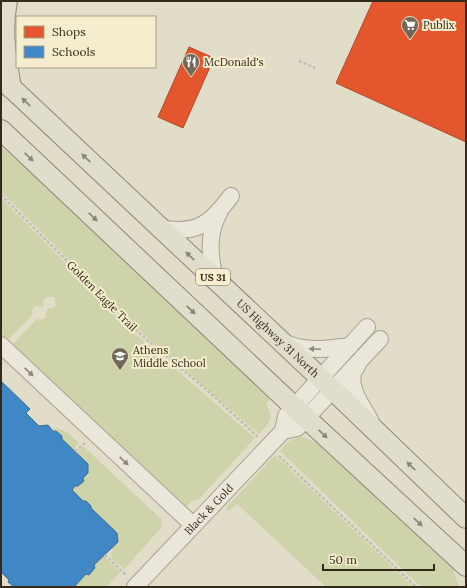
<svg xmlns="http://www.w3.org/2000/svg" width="467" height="588" viewBox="0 0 467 588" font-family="Lora,serif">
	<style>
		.green { fill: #ced3aa }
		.shops { fill: #e4572e; stroke: #af4a28 }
		.schools { fill: #3f88c5; stroke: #3c6c92 }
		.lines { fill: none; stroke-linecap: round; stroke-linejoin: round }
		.minor-casing { stroke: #a7a192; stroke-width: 18 }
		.major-casing { stroke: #8c8679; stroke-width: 22 }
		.path { stroke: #c2beb2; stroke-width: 2.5; stroke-dasharray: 3 2; stroke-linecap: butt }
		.minor { stroke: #eae7da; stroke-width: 16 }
		.major { stroke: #e1ddcb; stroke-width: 20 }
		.oneway { fill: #8a8473 }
		.oneway2 { fill: #8f887a }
		.labels { text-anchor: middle; stroke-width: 4; stroke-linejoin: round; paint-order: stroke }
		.shield { fill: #f5edcd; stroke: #6e6450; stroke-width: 1 }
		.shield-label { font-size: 10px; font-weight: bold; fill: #342a1b }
		.poi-label { font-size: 11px; fill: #342a1b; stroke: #f5edcd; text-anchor: start }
		.street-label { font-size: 11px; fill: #342a1b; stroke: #f5edcd }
	</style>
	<rect width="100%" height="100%" fill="#e2ddc8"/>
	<g class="green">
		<path d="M1 147 31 173 55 191 274 395 266 404C275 419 269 423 259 434L131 323 1 191Z"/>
		<path d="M1 198 134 333 255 438 199 499 192 501 184 509 13 344 37 319C49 321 44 313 48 308H53L56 305 54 297H47L43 301 44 305 41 307 38 306H35L32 311V315L8 340 1 333Z"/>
		<polygon points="54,427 67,432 79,443 73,450 62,439 62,436 56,431"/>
		<path d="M302 437 308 439 314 442 320 440 456 568 453 572 455 575 459 587H421L280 451C287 443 290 438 302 437Z"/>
		<polygon points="83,446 161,519 162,527 124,569 112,559 111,553 113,550 111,548 118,542 117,533 91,508 91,506 86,501 83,501 72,490 75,486 78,486 83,481 83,478 88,473 88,464 77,452"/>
		<polygon points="276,456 278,458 413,587 326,587 237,504 229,511 228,511 226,508 273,457"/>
		<polygon points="104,556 120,572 107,587 74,587 86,574 89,575 95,569 94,565"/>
	</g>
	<g class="shops">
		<polygon points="373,1 466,1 466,142 336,83"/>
		<polygon points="189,47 214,58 183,128 158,117"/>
	</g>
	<polygon class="schools" points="1,381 30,409 26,413 39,426 48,425 53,431 56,431 62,436 62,439 88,464 88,473 83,478 84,481 78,486 75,486 72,490 83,501 86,501 91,506 91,508 117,533 118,542 94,565 95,568 89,575 86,574 74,587 14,587 8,582 9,580 1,572"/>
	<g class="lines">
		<defs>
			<g id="minor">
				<path d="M160 228C197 235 210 224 231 196"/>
				<path d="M215 280C210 256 207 235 219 213"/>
				<path d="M283 342C288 344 293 346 298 347 315 351 333 348 350 346"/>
				<polyline points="1,345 193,525"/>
				<path d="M358 364C357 367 354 370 353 373 349 390 364 408 371 422"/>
				<polyline points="283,431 297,428 380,339"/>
				<path id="s1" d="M135 587 283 431 286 416 367 327"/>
			</g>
			<g id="major">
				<path d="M7 1C1 30 6 59 11 88"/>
				<path id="s2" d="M1 78 333 390 466 518"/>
				<polyline points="1,130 307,419 466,566"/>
			</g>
		</defs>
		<use href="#minor" class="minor-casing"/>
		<use href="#major" class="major-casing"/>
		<g class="path">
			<polyline points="299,61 315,68"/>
			<polyline points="1,195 137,331 209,392 258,437"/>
			<polyline points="75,451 85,443"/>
			<polyline points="279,456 416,587"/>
			<polyline points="105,555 126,575"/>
		</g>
		<use href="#minor" class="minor"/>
		<use href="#major" class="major"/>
	</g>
	<defs><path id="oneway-solid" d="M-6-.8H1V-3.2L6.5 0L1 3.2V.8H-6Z"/></defs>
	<g class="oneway">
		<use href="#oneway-solid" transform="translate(26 102) rotate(-137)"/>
		<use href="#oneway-solid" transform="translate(29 157) rotate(43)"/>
		<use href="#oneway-solid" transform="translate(86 158) rotate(-137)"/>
		<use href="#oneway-solid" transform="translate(93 217) rotate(43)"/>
		<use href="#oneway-solid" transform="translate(190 256) rotate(-137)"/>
		<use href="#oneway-solid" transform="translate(191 310) rotate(43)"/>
		<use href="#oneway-solid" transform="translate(323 434) rotate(43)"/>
		<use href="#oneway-solid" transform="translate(411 466) rotate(-136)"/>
		<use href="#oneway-solid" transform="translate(418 522) rotate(43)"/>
	</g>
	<g class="oneway2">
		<use href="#oneway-solid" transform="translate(315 349) rotate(-178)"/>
		<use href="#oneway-solid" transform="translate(29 372) rotate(43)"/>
		<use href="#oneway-solid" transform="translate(124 461) rotate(43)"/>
	</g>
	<defs>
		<symbol id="supermarket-pin" viewBox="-11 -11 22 30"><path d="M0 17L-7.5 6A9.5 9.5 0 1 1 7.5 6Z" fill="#716958" stroke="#f5edcd"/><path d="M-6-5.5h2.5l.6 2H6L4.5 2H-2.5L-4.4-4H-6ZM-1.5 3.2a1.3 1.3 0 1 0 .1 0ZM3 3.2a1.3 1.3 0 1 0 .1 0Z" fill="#fff"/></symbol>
		<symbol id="restaurant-pin" viewBox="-11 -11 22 30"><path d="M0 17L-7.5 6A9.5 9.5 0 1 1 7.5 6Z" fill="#716958" stroke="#f5edcd"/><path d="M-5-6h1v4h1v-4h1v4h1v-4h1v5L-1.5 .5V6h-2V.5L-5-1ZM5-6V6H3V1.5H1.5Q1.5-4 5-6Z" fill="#fff"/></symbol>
		<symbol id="school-pin" viewBox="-11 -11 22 30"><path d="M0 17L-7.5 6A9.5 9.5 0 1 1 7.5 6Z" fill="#716958" stroke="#f5edcd"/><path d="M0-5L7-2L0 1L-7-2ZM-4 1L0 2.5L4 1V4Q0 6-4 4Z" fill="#fff"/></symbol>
	</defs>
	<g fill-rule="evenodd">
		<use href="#supermarket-pin" x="400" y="15" width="20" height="27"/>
		<use href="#restaurant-pin" x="181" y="52" width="20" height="27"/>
		<use href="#school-pin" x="110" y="346" width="20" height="27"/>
	</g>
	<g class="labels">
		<rect class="shield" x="196" y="269" width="34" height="16" rx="3"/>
		<g class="shield-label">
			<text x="213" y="281">US 31</text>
		</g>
		<g class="poi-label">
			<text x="423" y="29">Publix</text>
			<text x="204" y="66">McDonald's</text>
			<text x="133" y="354">Athens<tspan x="133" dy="13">Middle School</tspan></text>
		</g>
		<g class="street-label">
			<text transform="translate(102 296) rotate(45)" y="4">Golden Eagle Trail</text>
			<text dy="4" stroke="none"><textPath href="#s2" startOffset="380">US Highway 31 North</textPath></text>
			<text dy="4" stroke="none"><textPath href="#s1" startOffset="107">Black &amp; Gold</textPath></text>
		</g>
	</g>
	<rect width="467" height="588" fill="none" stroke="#342a1b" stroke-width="4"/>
	<rect x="16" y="16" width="140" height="52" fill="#f5edcd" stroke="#a89f86"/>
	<rect x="24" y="26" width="20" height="12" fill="#e4572e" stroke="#a89f86"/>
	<text x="52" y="36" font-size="12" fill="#342a1b">Shops</text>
	<rect x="24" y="46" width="20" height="12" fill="#3f88c5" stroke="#a89f86"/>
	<text x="52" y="56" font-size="12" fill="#342a1b">Schools</text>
	<path d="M323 564v6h111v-6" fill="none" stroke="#342a1b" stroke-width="2"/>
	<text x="329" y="564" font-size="12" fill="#342a1b" stroke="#f5edcd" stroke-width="3" paint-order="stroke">50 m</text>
</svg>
